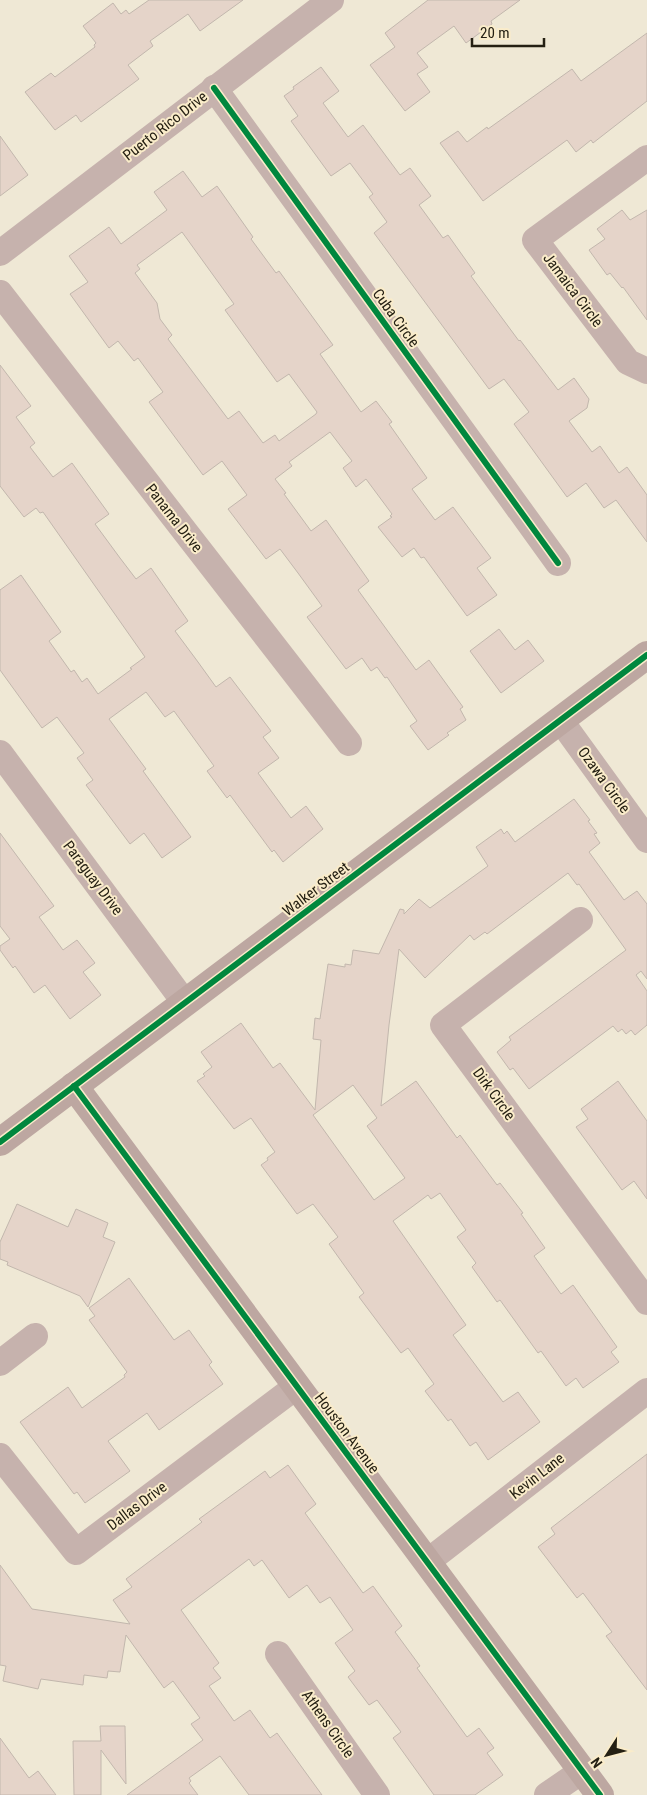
<svg xmlns="http://www.w3.org/2000/svg" width="647" height="1795" viewBox="0 0 647 1795" font-family="'Roboto Condensed',sans-serif">
	<style>
		.building { fill: #e5d4c9; stroke: #c2b7ad; fill-rule: evenodd }
		.lines { fill: none; stroke-linecap: round; stroke-linejoin: round }
		.street { stroke: #c6b2ad; stroke-width: 26 }
		.secondary { stroke: #bda7a1; stroke-width: 28 }
		.cycleway-casing { stroke: #faecca; stroke-width: 9 }
		.cycleway { stroke: #00873e; stroke-width: 6 }
		.labels { text-anchor: middle; stroke-width: 4; stroke-linejoin: round; paint-order: stroke }
		.street-label { font-size: 15px; fill: #252013; stroke: #faecca }
	</style>
	<rect width="100%" height="100%" fill="#efe8d5"/>
	<g class="building">
		<polygon points="149,0 243,0 200,31 188,14 150,41 153,46 128,65 139,79 81,122 76,115 55,130 25,92 51,73 55,77 95,47 94,45 96,43 83,26 113,3 121,14 126,10 129,14"/>
		<polygon points="428,0 520,0 491,21 492,24 466,43 454,26 417,53 428,67 417,74 430,92 405,111 370,65 395,47 385,33"/>
		<polygon points="647,33 647,101 593,143 591,140 576,152 567,140 483,201 440,143 458,131 467,142 487,127 488,129 572,69 581,81"/>
		<polygon points="321,67 339,91 323,103 348,137 363,125 400,175 410,168 431,196 419,205 443,238 448,235 475,273 471,276 519,341 520,340 558,390 574,378 589,399 587,408 569,421 592,452 600,446 619,473 627,467 647,495 647,542 616,500 604,508 586,483 567,497 514,424 529,412 504,379 489,389 374,233 387,222 369,197 373,194 350,163 331,176 291,121 298,116 284,96 294,89 293,87"/>
		<polygon points="0,136 28,175 0,196"/>
		<path d="M183 171 202 197 217 186 253 237 251 239 276 273 279 271 333 345 320 354 361 412 376 401 392 422 389 424 427 478 412 489 435 520 453 507 491 558 477 568 497 595 467 616 424 557 421 558 414 548 402 557 378 527 392 517 390 516 392 514 366 479 356 487 343 468 352 461 330 432 289 462 292 466 275 479 286 493 284 494 311 531 326 520 369 581 358 590 416 670 429 660 463 707 460 709 466 720 447 733 449 735 428 750 410 726 417 721 387 677 385 678 377 667 371 671 362 658 346 669 307 617 322 606 298 573 280 549 266 559 228 509 247 495 222 461 203 475 149 402 163 392 138 358 134 361 118 341 109 348 70 294 88 282 69 256 109 227 121 244 167 210 154 192ZM182 232 234 304 225 310 277 382 289 374 317 412 316 414 279 441 275 435 263 443 239 411 228 419 168 339 172 335 160 319 157 303 135 273 140 269 137 265Z"/>
		<polygon points="622,210 630,220 647,210 647,320 623,287 622,288 610,273 607,275 589,250 605,239 597,229"/>
		<polygon points="0,365 31,406 16,417 35,443 30,447 53,477 72,463 109,514 95,524 120,558 136,579 151,568 188,621 175,631 198,662 216,687 230,677 271,731 263,737 279,758 258,773 291,818 306,806 323,829 283,862 274,850 272,852 230,795 227,798 207,771 214,766 174,711 165,717 146,692 109,719 146,769 143,771 191,837 162,858 144,833 130,844 86,785 93,780 77,758 84,753 57,717 42,728 0,670 0,590 21,575 61,632 49,641 71,672 74,670 82,682 87,678 98,694 132,669 130,668 145,657 43,512 40,513 36,508 24,517 0,486"/>
		<polygon points="499,629 515,650 528,640 544,661 501,693 470,651"/>
		<path d="M574 799 590 820 588 821 597 833 594 834 600 843 589 852 624 900 637 891 647 904V979L641 971 636 975 647 991V1025L635 1035 631 1030 626 1034 622 1029 618 1032 613 1026 529 1089 513 1068 510 1070 497 1052 511 1040 509 1037 626 950 579 884 577 885 568 873 487 934 485 932 474 940 470 935 425 978 399 949 389 1025 381 1106 416 1081 457 1138 460 1135 497 1185 500 1183 523 1213 521 1214 545 1248 534 1256 561 1294 573 1285 617 1347 611 1352 619 1362 583 1388 576 1378 566 1386 541 1351 538 1353 500 1300 497 1302 472 1267 476 1263 457 1237 466 1230 440 1193 431 1199 428 1195 393 1221 466 1325 453 1335 503 1402 518 1392 540 1422 488 1460 476 1442 470 1446 451 1419 448 1421 425 1391 434 1384 408 1348 401 1353 359 1297 364 1293 329 1244 338 1237 313 1204 297 1214 261 1165 268 1160 267 1158 275 1152 251 1118 234 1129 197 1081 205 1076 203 1074 212 1067 201 1052 241 1023 273 1068 280 1063 315 1110 321 1040 313 1039 315 1018 320 1019 328 964 345 967V964L351 965 353 950 379 954 400 909 404 910V914L419 899 430 908 488 866 476 847 501 829 504 834 507 831 515 842ZM353 1085 377 1118 367 1126 405 1178 374 1200 313 1115Z"/>
		<polygon points="0,833 54,906 39,917 63,950 77,940 95,963 83,972 101,995 70,1019 45,985 34,993 15,966 13,968 0,950 0,946 10,939 0,926"/>
		<polygon points="618,1081 647,1121 647,1199 634,1181 622,1190 576,1127 588,1119 581,1109"/>
		<polygon points="17,1204 68,1227 76,1209 108,1223 103,1237 115,1242 88,1307 80,1296 7,1265 8,1262 0,1259 0,1242"/>
		<polygon points="129,1278 174,1340 189,1330 212,1362 209,1365 223,1384 159,1430 147,1413 108,1441 130,1471 85,1503 77,1492 74,1494 20,1422 68,1387 82,1408 125,1377 124,1375 127,1372 89,1320 95,1316 89,1308"/>
		<polygon points="647,1454 647,1690 606,1636 612,1632 583,1593 577,1598 538,1547 555,1534 551,1528"/>
		<polygon points="288,1465 316,1504 305,1513 363,1593 373,1586 402,1626 395,1632 420,1666 417,1668 467,1737 479,1728 494,1748 487,1753 503,1775 475,1795 434,1795 393,1738 401,1732 377,1700 369,1705 348,1677 355,1671 335,1643 353,1630 330,1597 320,1603 307,1585 289,1598 262,1560 254,1566 249,1559 181,1610 219,1663 213,1668 221,1678 209,1686 234,1721 250,1710 270,1738 277,1733 322,1795 249,1795 220,1756 189,1778 191,1781 189,1783 198,1795 127,1795 203,1740 191,1724 200,1718 173,1681 164,1688 126,1635 120,1672 108,1671 107,1678 84,1675 83,1685 41,1679 38,1689 3,1681 6,1666 0,1665 0,1565 32,1609 130,1624 113,1600 132,1587 126,1579 202,1522 199,1519 265,1471 270,1478"/>
		<polygon points="100,1726 125,1726 126,1784 101,1750 101,1795 74,1795 73,1741 101,1741"/>
		<polygon points="0,1738 29,1778 38,1771 56,1795 0,1795"/>
	</g>
	<g class="lines">
		<g class="street">
			<polyline points="214,88 558,563"/>
			<polyline points="647,158 535,240 628,362 647,371"/>
			<polyline points="0,253 331,0"/>
			<polyline points="0,293 349,743"/>
			<polyline points="561,721 647,840"/>
			<polyline points="0,753 185,1003"/>
			<polyline points="580,920 443,1025 647,1302"/>
			<polyline points="0,1363 35,1336"/>
			<polyline points="0,1456 76,1552 297,1386"/>
			<polyline points="427,1562 647,1391"/>
			<polyline points="278,1654 377,1795"/>
			<polyline points="547,1795 582,1771"/>
		</g>
		<g class="secondary">
			<polyline points="74,1086 600,1795"/>
			<polyline points="0,1142 647,655"/>
		</g>
		<defs>
			<g id="cycleway">
				<polyline points="214,88 558,563"/>
				<polyline points="74,1086 600,1795"/>
				<polyline points="0,1142 647,655"/>
			</g>
		</defs>
		<use href="#cycleway" class="cycleway-casing"/>
		<use href="#cycleway" class="cycleway"/>
	</g>
	<g class="labels">
		<g class="street-label">
			<text transform="translate(165 126) rotate(-38)" y="5">Puerto Rico Drive</text>
			<text transform="translate(573 290) rotate(53)" y="5">Jamaica Circle</text>
			<text transform="translate(396 318) rotate(54)" y="5">Cuba Circle</text>
			<text transform="translate(174 518) rotate(52)" y="5">Panama Drive</text>
			<text transform="translate(604 780) rotate(54)" y="5">Ozawa Circle</text>
			<text transform="translate(93 878) rotate(53)" y="5">Paraguay Drive</text>
			<text transform="translate(316 889) rotate(-37)" y="5">Walker Street</text>
			<text transform="translate(494 1094) rotate(54)" y="5">Dirk Circle</text>
			<text transform="translate(347 1433) rotate(53)" y="5">Houston Avenue</text>
			<text transform="translate(537 1476) rotate(-38)" y="5">Kevin Lane</text>
			<text transform="translate(137 1506) rotate(-37)" y="5">Dallas Drive</text>
			<text transform="translate(328 1724) rotate(55)" y="5">Athens Circle</text>
		</g>
	</g>
	<g transform="translate(607 1755) rotate(234)" stroke="#faecca" stroke-width="4" paint-order="stroke">
	<path d="M0-4L9 19L0 12L-9 19Z" fill="#252013"/>
	<text y="-8" font-size="14" font-weight="bold" text-anchor="middle" fill="#252013">N</text>
	</g>
	<path d="M472 38v8h72v-8" fill="none" stroke="#252013" stroke-width="2.5"/>
	<text x="480" y="38" font-size="15" fill="#252013" stroke="#faecca" stroke-width="4" paint-order="stroke">20 m</text>
</svg>
